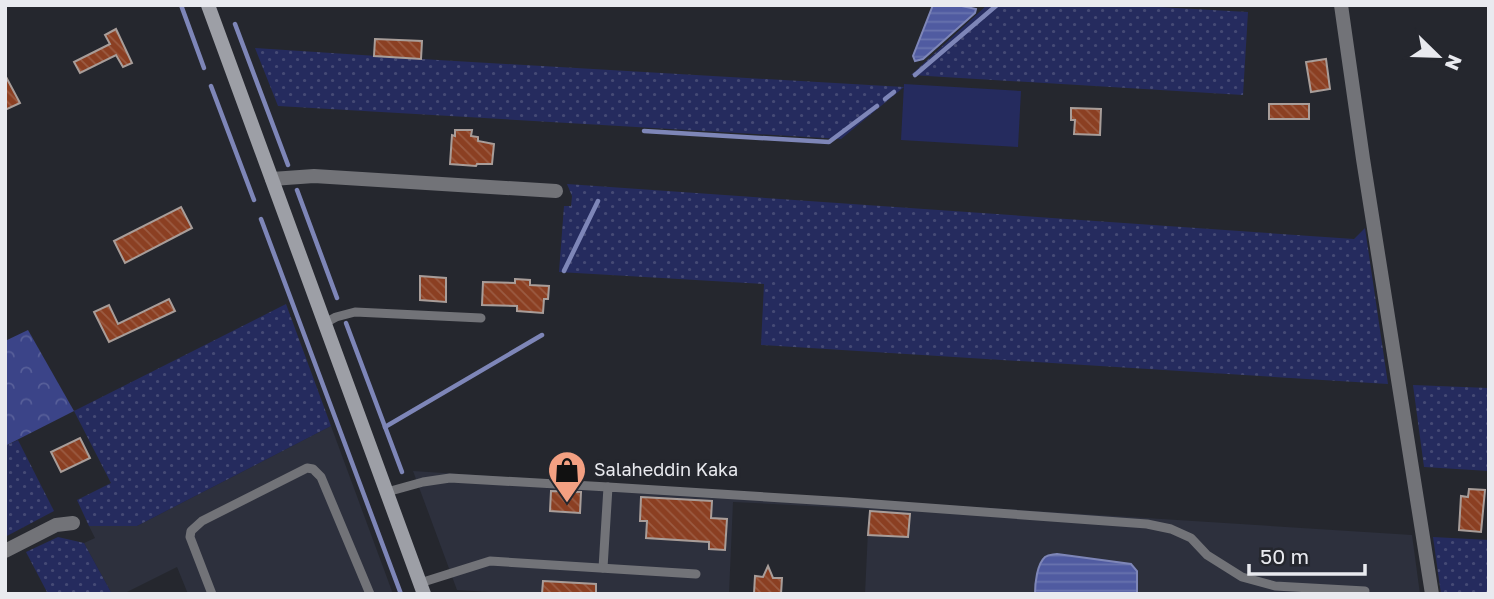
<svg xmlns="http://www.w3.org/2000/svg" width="1494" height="599" viewBox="0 0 1494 599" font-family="'Golos Text',sans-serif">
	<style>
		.built { fill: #2d303d }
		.green { fill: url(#green-dots) }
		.forest { fill: url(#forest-crowns) }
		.pitch { fill: #252b5e }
		.water { fill: url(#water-rules); stroke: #7e86b8; stroke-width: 2 }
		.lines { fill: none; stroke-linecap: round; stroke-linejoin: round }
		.stream { stroke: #7e86b8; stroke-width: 4.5 }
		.building { fill: url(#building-back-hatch); stroke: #a89d99; stroke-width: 2 }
		.lane { stroke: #727378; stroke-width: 9 }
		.street { stroke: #727378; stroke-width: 14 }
		.secondary { stroke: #9d9fa6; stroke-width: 14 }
		.labels { text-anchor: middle; stroke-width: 7; stroke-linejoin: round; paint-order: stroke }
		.poi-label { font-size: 18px; fill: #e9eaef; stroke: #25272e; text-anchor: start }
	</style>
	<defs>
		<pattern id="green-dots" width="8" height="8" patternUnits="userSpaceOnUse" patternTransform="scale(1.75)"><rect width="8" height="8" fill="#252b5e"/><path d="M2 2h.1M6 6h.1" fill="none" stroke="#454a75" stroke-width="1.8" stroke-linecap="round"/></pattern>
		<pattern id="forest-crowns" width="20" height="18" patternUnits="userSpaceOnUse" patternTransform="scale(1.75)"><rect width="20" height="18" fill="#3b4488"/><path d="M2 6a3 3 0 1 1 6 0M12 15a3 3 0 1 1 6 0" fill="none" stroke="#575f99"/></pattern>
		<pattern id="water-rules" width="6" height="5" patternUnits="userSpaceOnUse" patternTransform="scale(1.75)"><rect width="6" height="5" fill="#505ba1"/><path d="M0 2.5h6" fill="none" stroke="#6973ae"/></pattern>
		<pattern id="building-back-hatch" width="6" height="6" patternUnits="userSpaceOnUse" patternTransform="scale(1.75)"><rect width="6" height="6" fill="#8b3f22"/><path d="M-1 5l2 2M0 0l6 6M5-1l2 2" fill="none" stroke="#9b5b42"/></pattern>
	</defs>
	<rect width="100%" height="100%" fill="#25272e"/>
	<g class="built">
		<polygon points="331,426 393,594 188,594 177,567 123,594 112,594 84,543 95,538 89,526 137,526"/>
		<polygon points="413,471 1412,535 1420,594 865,594 869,509 733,502 729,594 522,594 457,590"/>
	</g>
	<g class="green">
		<polygon points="987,5 1123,5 1248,12 1243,95 911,75"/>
		<polygon points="255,48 438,60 904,87 841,139 278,106"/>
		<polygon points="567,184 1354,239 1365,228 1388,384 761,345 764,284 559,272 564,206 571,206 572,196"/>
		<polygon points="286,304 331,426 137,526 89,526 77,500 111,483 74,411"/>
		<polygon points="1413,385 1489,388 1489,471 1424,467"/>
		<polygon points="18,440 54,511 5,537 5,446"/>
		<polygon points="58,537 84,543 112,594 48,594 26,552"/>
		<polygon points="1433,537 1489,540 1489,594 1441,594"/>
	</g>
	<polygon class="forest" points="28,330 74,411 5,446 5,341"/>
	<polygon class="pitch" points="904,84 1021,91 1018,147 901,140"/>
	<g class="water">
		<polygon points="933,5 957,5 976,9 975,13 923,59 915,61 913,56"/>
		<path d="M1057 554 1131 564 1137 571V594H1035C1035 583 1037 564 1045 557 1049 554 1053 555 1057 554Z"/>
	</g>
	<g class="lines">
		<g class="stream">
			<polyline points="181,5 204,68"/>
			<polyline points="235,24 288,165"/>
			<polyline points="915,75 997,5"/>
			<polyline points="211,86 254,200"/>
			<polyline points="885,99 894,92"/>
			<polyline points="644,131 829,142 877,106"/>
			<polyline points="297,190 337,298"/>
			<polyline points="261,219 401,594"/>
			<polyline points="564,271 598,201"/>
			<polyline points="346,323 402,472"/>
			<polyline points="385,427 542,335"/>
		</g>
	</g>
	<g class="building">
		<polygon points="116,29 132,63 123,67 116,55 80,73 74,62 110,44 105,35"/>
		<polygon points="375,39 422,41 421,59 374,56"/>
		<polygon points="1326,59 1330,89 1311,92 1306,62"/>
		<polygon points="5,75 20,103 5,110"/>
		<rect x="1269" y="104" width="40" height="15"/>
		<polygon points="1071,108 1101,109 1100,135 1074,134 1075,120 1071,120"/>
		<polygon points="455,130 472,130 471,136 478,137 478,141 494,144 492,164 477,164 476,166 450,164 452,135 455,136"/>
		<polygon points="181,207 192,228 125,263 114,241"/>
		<polygon points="420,276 446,278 446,302 420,300"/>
		<polygon points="515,279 530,280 530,285 549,286 548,299 544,299 543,313 517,311 517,306 482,305 483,282 515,283"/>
		<polygon points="169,299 175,311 109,342 94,312 109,305 118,324"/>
		<polygon points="80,438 90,458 61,472 51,452"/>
		<polygon points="1469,489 1485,490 1481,532 1459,530 1461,496 1468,497"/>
		<polygon points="551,491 581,492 580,513 550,511"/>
		<polygon points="641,497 712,501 711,518 727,519 725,550 709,549 709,542 646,538 647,521 640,521"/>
		<polygon points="870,511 910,514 908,537 868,535"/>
		<polygon points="768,566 773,578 782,578 781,594 754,594 755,576 763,577"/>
		<polygon points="543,581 596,584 596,594 542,594"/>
	</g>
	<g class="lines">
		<g class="lane">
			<polyline points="325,323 336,317 355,312 481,318"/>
			<polyline points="387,492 423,482 450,478 608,487"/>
			<polyline points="603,568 608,487 847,502 1147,524 1171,529 1191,538 1207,555 1242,577 1275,586 1365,591"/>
			<polyline points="420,583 490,561 696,574"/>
			<polyline points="212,594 190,537 191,531 202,521 307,468 313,469 321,477 370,594"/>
		</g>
		<g class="street">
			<polyline points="1341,5 1363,159 1432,594"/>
			<polyline points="272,179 314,176 556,191"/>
			<polyline points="5,551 56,525 73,523"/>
		</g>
		<polyline class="secondary" points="208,5 424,594"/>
	</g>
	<defs>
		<symbol id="shop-pin" viewBox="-11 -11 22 30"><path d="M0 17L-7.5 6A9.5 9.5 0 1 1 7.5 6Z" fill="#f3a082" stroke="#25272e"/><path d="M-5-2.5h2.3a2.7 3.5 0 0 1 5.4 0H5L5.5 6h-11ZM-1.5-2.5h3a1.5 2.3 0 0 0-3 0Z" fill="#111"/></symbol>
	</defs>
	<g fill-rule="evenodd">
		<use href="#shop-pin" x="545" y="448" width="44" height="60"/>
	</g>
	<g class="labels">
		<g class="poi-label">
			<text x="594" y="476">Salaheddin Kaka</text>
		</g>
	</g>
	<rect width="1494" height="599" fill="none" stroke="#e9eaef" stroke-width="14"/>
	<g transform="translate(1438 56) rotate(113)" stroke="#25272e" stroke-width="5" paint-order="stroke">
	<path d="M0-5L12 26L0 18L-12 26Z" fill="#e9eaef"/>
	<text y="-10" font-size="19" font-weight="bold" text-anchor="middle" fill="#e9eaef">N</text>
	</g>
	<path d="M1249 564v10h116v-10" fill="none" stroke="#e9eaef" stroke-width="3.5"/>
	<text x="1260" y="564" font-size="21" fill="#e9eaef" stroke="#25272e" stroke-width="5" paint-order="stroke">50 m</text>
</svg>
